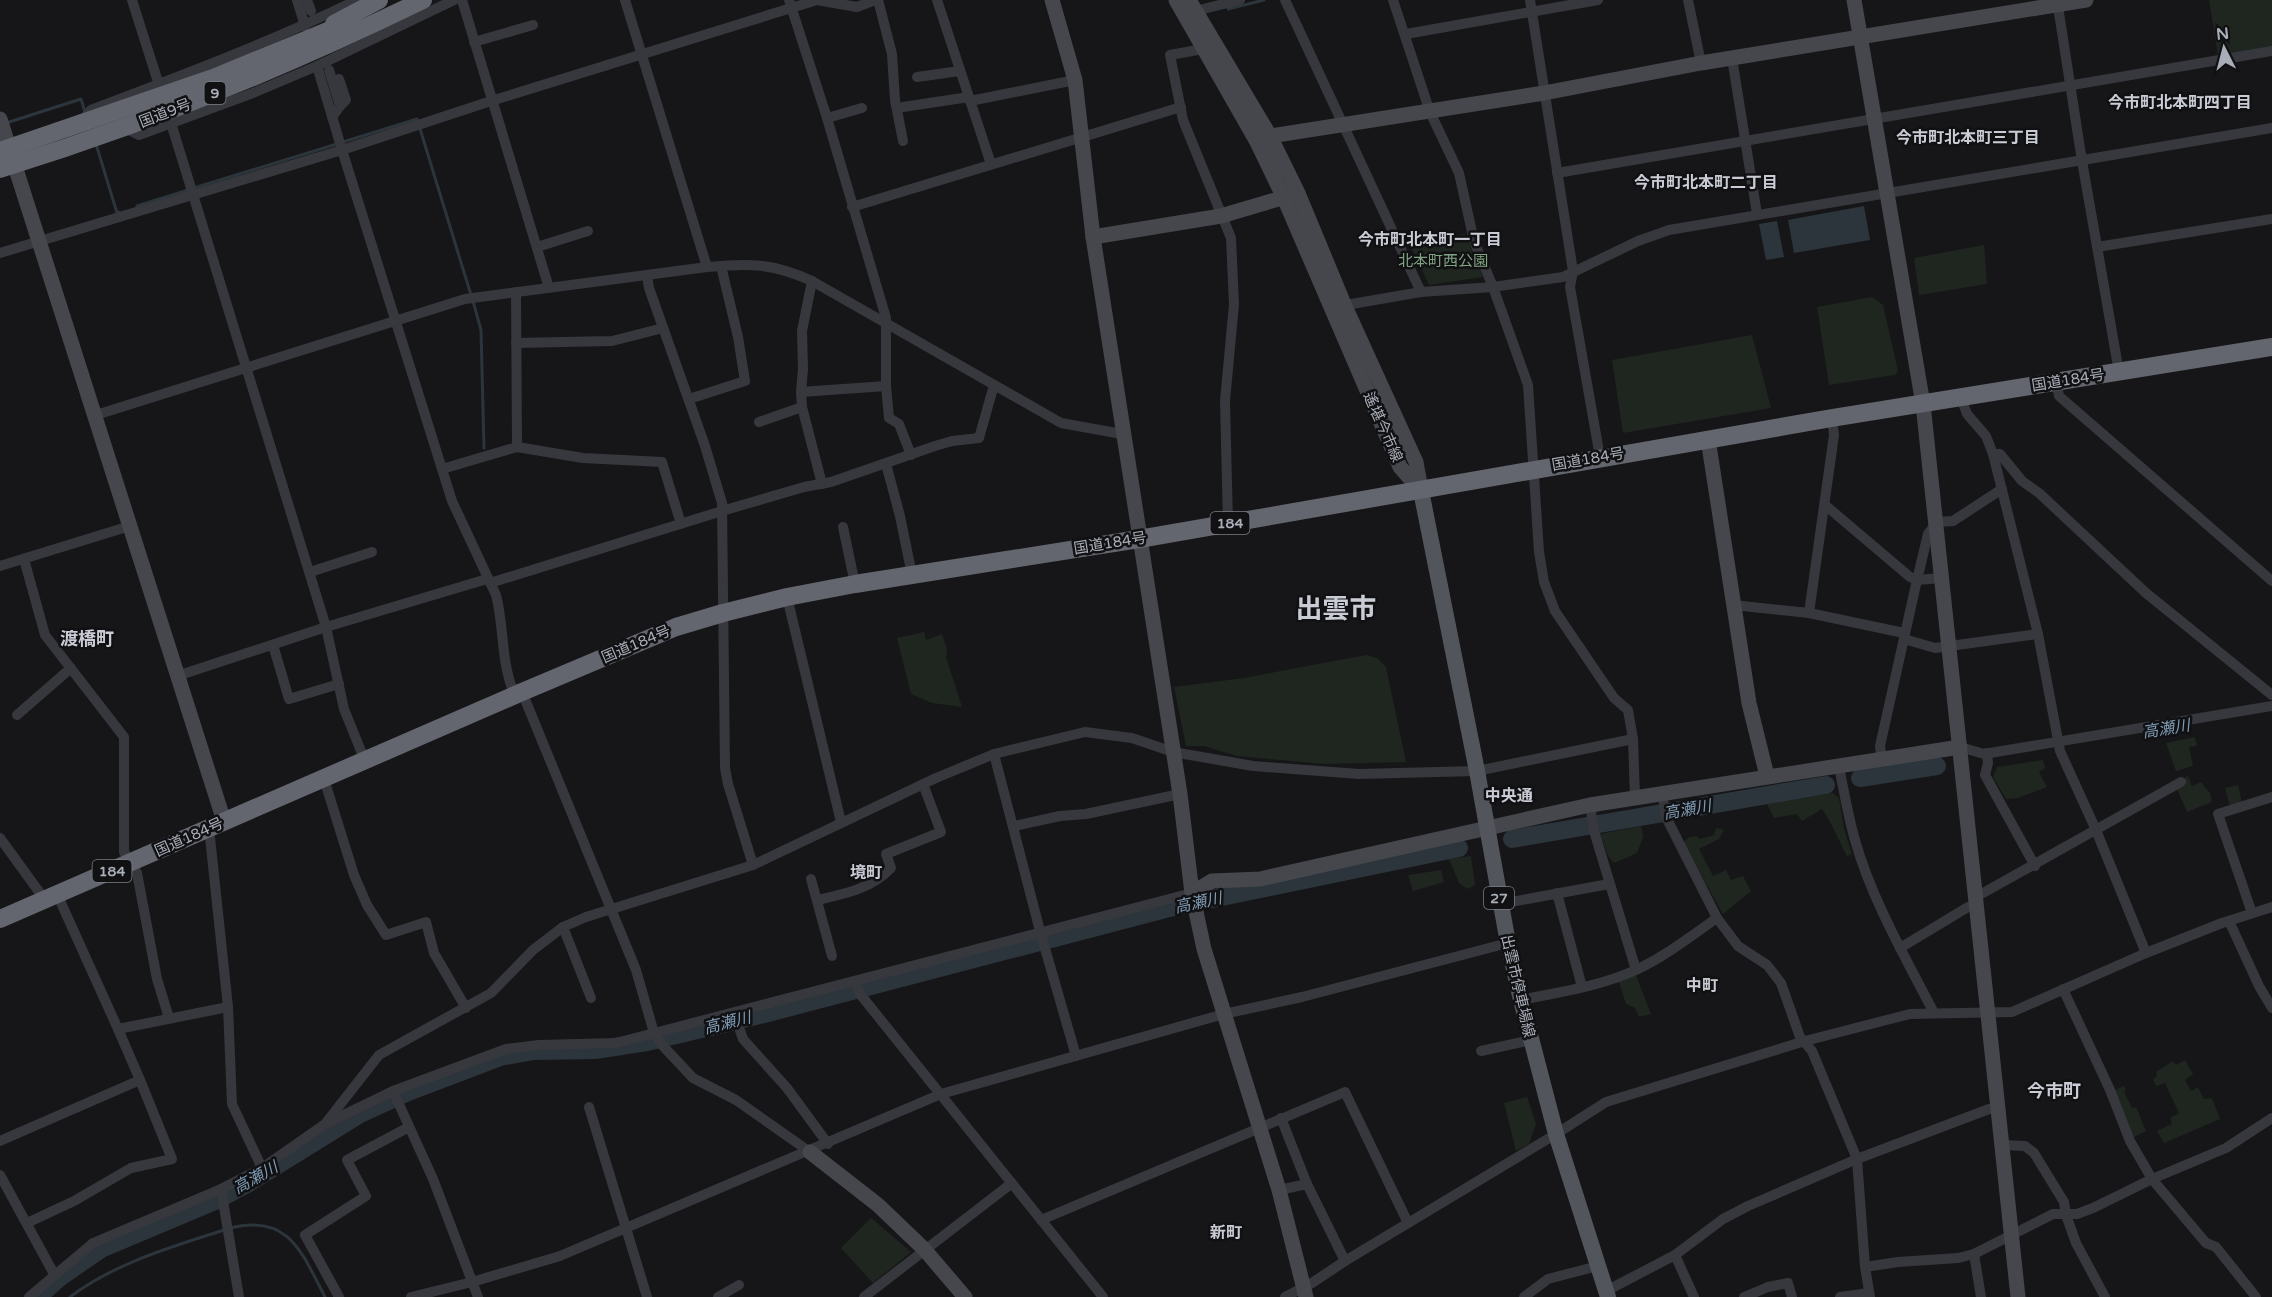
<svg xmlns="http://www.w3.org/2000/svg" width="2272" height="1297" viewBox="0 0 2272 1297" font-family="'Varela Round','Noto Sans JP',sans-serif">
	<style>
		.green { fill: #1e261f }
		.water { fill: #2c353c }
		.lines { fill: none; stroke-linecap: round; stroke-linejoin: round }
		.stream { stroke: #2c353c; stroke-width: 3 }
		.river { stroke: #2c353c; stroke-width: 18 }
		.street { stroke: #37383d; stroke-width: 10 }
		.secondary { stroke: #45474d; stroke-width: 15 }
		.primary { stroke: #53555c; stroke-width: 16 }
		.highway { stroke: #63666e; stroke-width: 18 }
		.labels { text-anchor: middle; stroke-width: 5; stroke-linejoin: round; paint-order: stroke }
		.shield { fill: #111113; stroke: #7b7e86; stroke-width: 1.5 }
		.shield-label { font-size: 14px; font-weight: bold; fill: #a8adb8 }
		.street-label { font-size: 15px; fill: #a8adb8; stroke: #111113 }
		.park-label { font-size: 15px; fill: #7fa381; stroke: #111113 }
		.neighbourhood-label { font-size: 16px; font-weight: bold; fill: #c9ccd4; stroke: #111113 }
		.water-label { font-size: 16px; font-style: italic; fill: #7f9bb3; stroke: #111113 }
		.quarter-label { font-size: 18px; font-weight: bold; fill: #c9ccd4; stroke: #111113 }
		.town-label { font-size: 27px; font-weight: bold; fill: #c9ccd4; stroke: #111113 }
	</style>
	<rect width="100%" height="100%" fill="#161618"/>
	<g class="green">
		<polygon points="2209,0 2272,0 2272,46 2218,56"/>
		<polygon points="1465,234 1483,277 1429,285 1410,244"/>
		<polygon points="1984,245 1987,284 1919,295 1914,258"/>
		<polygon points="1872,297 1883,305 1898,371 1895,375 1829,385 1817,307"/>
		<polygon points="1752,335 1771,408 1623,433 1612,360"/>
		<polygon points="924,632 926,640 942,634 947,650 946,657 962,707 932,703 911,694 897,638"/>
		<polygon points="1366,655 1377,658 1386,667 1406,762 1325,764 1237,756 1204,746 1186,746 1174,687 1244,678"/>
		<polygon points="2195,737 2197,746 2189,747 2193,766 2176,771 2166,743"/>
		<polygon points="2043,760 2045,768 2039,772 2047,787 2018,798 2006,799 1993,777 1997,767"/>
		<polygon points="2188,776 2192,786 2201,782 2210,793 2212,802 2187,812 2177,789 2185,785 2185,777"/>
		<polygon points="2238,785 2242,803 2230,806 2225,788"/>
		<path d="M1833 793 1839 798 1844 828 1852 854 1847 856C1838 840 1833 824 1822 809L1802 821 1797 814 1774 818 1767 804Z"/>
		<polygon points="1641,826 1643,837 1637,853 1614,863 1608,856 1600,834"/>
		<polygon points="1716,828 1724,830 1719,839 1699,849 1713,876 1726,870 1731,880 1743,876 1751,891 1723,914 1683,843 1689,837 1696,836 1700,839 1714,835"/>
		<polygon points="1471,856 1475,885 1467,889 1459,883 1449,859"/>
		<polygon points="1441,870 1444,882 1413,891 1408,875"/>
		<polygon points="1635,973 1651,1014 1639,1017 1635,1008 1626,1004 1618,979"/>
		<polygon points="2185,1060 2193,1074 2185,1080 2191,1091 2198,1087 2204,1099 2212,1098 2220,1119 2164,1143 2157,1131 2172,1124 2170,1118 2179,1113 2165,1083 2156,1086 2153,1079 2157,1076 2156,1072 2173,1061 2176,1065"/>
		<polygon points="2124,1086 2126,1090 2124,1092 2132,1108 2136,1107 2146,1131 2132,1138 2113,1091"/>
		<polygon points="1527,1097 1536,1124 1529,1144 1516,1151 1504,1103"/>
		<polygon points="871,1218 911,1252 873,1283 841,1248"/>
	</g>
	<g class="water">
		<polygon points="1864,206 1870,240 1794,253 1788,220"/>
		<polygon points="1777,221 1784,257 1766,260 1759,224"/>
	</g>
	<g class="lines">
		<g class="stream">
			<polyline points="1228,9 1264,0"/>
			<polyline points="6,123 81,99 85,112"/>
			<polyline points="343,142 417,119 471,295"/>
			<polyline points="96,144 117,213 119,212"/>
			<polyline points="194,188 337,144"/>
			<polyline points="137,206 188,190"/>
			<polyline points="473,301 481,330 484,448"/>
			<path d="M230 1228C289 1213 302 1253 325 1297"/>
			<path d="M70 1297C115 1263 171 1247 224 1230"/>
		</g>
		<g class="river">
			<polyline points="1860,778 1937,766"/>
			<polyline points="1512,839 1826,785"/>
			<polyline points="38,1297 59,1278 101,1249 215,1201 247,1184 360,1114 408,1092 500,1057 534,1051 595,1050 647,1042 768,1013 1173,907 1459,848"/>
		</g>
		<g class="street">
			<polyline points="132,0 159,85"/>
			<polyline points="297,0 305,26"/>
			<polyline points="307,0 311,11"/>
			<polyline points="462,0 549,288"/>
			<polyline points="625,0 707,267"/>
			<polyline points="789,0 827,118 886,318 886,386 889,418 899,424 911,455"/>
			<polyline points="878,0 892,54 895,100 903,141"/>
			<polyline points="937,0 991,164"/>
			<polyline points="1285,0 1421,292"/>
			<polyline points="1393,0 1430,112 1459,173 1474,241 1493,287 1528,385 1539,552 1544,582 1555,611 1614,698 1628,710 1633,739 1635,797"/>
			<polyline points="1530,0 1573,271 1570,287 1600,457"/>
			<polyline points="1688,0 1701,63"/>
			<polyline points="2057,0 2082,161 2119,372"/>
			<polyline points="1195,11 1240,0"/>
			<polyline points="1406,34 1598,0"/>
			<polyline points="474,42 533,25"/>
			<polyline points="1203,49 1170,55 1183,120 1231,238 1234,304 1225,401 1228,524"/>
			<polyline points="1732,58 1757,214"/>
			<path d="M317 66 342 150 452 501 496 595C504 626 501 658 512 688L522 692 636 970 654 1033 662 1045 693 1078 736 1100 810 1152"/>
			<polyline points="329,70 340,106 332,117"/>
			<polyline points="917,77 960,71"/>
			<polyline points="339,79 346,100 340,106"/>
			<polyline points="970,101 1075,80"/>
			<polyline points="903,107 969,97"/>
			<polyline points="827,118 862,108"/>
			<path d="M82 121 91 110C181 76 271 42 357 0"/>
			<polyline points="171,123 326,627 344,709 365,761"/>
			<polyline points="125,128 139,135 253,93 317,66 454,0"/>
			<polyline points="1557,173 2272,51"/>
			<polyline points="852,207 1181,107"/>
			<polyline points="537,247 588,231"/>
			<polyline points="2097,247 2272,219"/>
			<polyline points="0,253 342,150 491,101 817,0 857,7 875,0"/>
			<polyline points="647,275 649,288 705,446 722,503 725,768 728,784 753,865"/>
			<polyline points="812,281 802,331 803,369 801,392 802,407 822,484"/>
			<polyline points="516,292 517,447"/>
			<polyline points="1340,306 1421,292 1493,287 1563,277 1638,241 1669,230 2272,128"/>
			<polyline points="516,343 612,341 663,328"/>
			<polyline points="2056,381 2059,396 2272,581"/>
			<polyline points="801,392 886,386"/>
			<polyline points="1961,398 1967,414 1986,436 1993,454 2038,634 2060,751 2096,830 2146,953"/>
			<polyline points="689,399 745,381 738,337 721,266"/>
			<path d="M96 415 465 299 707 267C750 263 772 263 812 281L1061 423 1122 434"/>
			<polyline points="759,422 802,407"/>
			<polyline points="1993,454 2000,454 2022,481 2039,493 2146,593 2272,695"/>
			<polyline points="886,464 900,516 912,575"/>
			<polyline points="442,469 517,447 583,458 662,462 681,524"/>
			<polyline points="1825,505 1910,577 1917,580 1928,534 1937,522 1953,521 2002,489"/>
			<polyline points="843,527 855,584"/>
			<polyline points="24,559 45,635 124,737 124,852 137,873 157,979 169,1018"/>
			<polyline points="0,566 130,526"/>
			<polyline points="310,572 372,552"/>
			<polyline points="490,583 722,511 804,487 831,482 935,446 952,441 979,438 994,385"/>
			<polyline points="787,597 841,822"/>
			<polyline points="1733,605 1809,613 1904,633"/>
			<polyline points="1809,613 1834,435 1832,418"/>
			<polyline points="1904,639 1935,648 2038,634"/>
			<polyline points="273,645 289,699 339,684"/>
			<polyline points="177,676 326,627 487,579"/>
			<polyline points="17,715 71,668"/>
			<polyline points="1960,747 1984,754 2272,706"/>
			<polyline points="1987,753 1988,763 1985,775 2035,866"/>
			<polyline points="994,754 1040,931 1076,1056"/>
			<polyline points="1882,760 1880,746 1917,580 1941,578"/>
			<path d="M1839 767C1844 791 1848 816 1855 840 1871 898 1906 959 1934 1013"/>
			<polyline points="324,779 354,875 367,905 386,935 426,922 434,953 466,1008"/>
			<polyline points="1662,793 1666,817 1717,918 1738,946 1767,965 1781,983 1800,1037 1812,1051 1857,1159 1865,1267 1870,1297"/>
			<polyline points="1590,805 1594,831 1636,970"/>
			<polyline points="1014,826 1060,816 1086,814 1180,794"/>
			<polyline points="209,828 228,1007 232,1104 262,1168"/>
			<polyline points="0,838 45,900"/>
			<polyline points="811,879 832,956"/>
			<polyline points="1557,893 1582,987"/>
			<polyline points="57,894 118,1029"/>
			<polyline points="1975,894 1983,893 2181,782"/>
			<path d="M817 900C844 894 871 889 891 868L886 854 941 832 923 784"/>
			<polyline points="1500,904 1609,884"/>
			<polyline points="2252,913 2218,814 2272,797"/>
			<polyline points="2229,921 2259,986 2272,1008"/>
			<polyline points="563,927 591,998"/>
			<polyline points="1900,948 1968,907 1976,906"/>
			<polyline points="855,981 860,994 1103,1297"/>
			<polyline points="2063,989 2110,1090 2130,1141 2152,1179 2206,1243 2216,1247 2256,1297"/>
			<path d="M1521 1000C1559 992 1602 986 1638 969 1667 955 1691 936 1717 918"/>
			<polyline points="734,1013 743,1039 787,1088 828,1144"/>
			<polyline points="1481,1051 1531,1040"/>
			<polyline points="393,1091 433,1179 478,1297"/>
			<polyline points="589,1107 647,1297"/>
			<polyline points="1281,1118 1307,1184"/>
			<polyline points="325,1124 379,1055 491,993 533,950 563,927 586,917 753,865 936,778 994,754 1085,732 1132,738 1173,752 1253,766 1359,774 1477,771 1633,739"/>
			<polyline points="0,1141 140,1080 118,1029 228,1007"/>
			<polyline points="2002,1145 2025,1146 2034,1153 2064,1202 2066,1215 2076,1243 2105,1297"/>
			<polyline points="0,1175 54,1274"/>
			<polyline points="221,1189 239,1297"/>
			<polyline points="1279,1190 1307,1184 1345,1261"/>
			<polyline points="1041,1220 1345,1092 1408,1223"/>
			<polyline points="27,1223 74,1201 131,1168 172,1159 140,1080"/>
			<polyline points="1974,1254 1981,1297"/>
			<polyline points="1675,1255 1694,1297"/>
			<polyline points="1865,1267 1898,1262 1958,1258 1974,1254 2053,1214 2077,1214 2093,1208 2152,1179 2226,1148 2272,1118"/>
			<polyline points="1606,1291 1675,1255 1723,1219 1748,1206 1857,1159 1989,1109 1998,1108"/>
			<polyline points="29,1297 93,1243 221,1189 262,1168 325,1124 393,1091 506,1049 539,1045 616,1043 1192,893"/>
			<polyline points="339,1297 305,1235 366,1196 347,1160 409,1127"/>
			<polyline points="411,1297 472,1282 560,1256 941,1094 1224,1014 1302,997 1508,943"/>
			<polyline points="718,1297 739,1285"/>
			<polyline points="864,1297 1012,1183"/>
			<polyline points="1285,1297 1312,1283 1345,1261 1556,1134 1606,1102 1805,1041 1910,1014 2012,1012 2146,953 2222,923 2272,907"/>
			<polyline points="1524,1297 1548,1279 1598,1266"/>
			<polyline points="1744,1297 1768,1287 1788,1283 1792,1297"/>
			<polyline points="1840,1297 1869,1293"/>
		</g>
		<g class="secondary">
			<polyline points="1052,0 1075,80 1093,237 1180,794 1192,893 1204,949 1279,1190 1306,1297"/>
			<polyline points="1176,0 1257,142 1284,198 1400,467 1421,491"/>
			<polyline points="1189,0 1270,136 1298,193 1344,304 1416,462 1421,489"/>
			<polyline points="1854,0 1923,404 2018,1297"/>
			<polyline points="0,119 224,821"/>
			<polyline points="1257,142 1270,136 1544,93 1701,63 2086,0"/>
			<polyline points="1093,237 1221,216 1292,195"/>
			<polyline points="1708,439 1749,703 1767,776"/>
			<polyline points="1192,893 1212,881 1260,879 1590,805 1960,747"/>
			<polyline points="810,1152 878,1205 924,1249 965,1297"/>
		</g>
		<polyline class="primary" points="1421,491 1477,771 1508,943 1521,1000 1556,1134 1608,1297"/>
		<g class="highway">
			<polyline points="334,24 379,0"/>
			<polyline points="0,151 213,78 347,23"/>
			<path d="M0 169C146 124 286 67 423 0"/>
			<polyline points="0,919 522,692 676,627 723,613 787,597 855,584 1139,539 1832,418 2272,347"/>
		</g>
	</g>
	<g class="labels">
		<g class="shield">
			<rect x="204.5" y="82" width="21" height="22" rx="4.5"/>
			<rect x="1210.5" y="512" width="39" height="22" rx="4.5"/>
			<rect x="92.5" y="860" width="39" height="22" rx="4.5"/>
			<rect x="1484" y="887" width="30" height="22" rx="4.5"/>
		</g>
		<g class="shield-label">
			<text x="215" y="98">9</text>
			<text x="1230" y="528">184</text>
			<text x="112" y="876">184</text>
			<text x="1499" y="903">27</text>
		</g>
		<g class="street-label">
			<text transform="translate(165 113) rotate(-21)" y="5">国道9号</text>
			<text transform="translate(2068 380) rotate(-9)" y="5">国道184号</text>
			<text transform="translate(1383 427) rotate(66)" y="5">遙堪今市線</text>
			<text transform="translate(1588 459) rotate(-10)" y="5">国道184号</text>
			<text transform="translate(1110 543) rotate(-9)" y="5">国道184号</text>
			<text transform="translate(636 644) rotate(-23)" y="5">国道184号</text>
			<text transform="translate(189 837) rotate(-24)" y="5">国道184号</text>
			<text transform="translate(1518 986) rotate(77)" y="5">出雲市停車場線</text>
		</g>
		<g class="park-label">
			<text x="1443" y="266">北本町西公園</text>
		</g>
		<g class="neighbourhood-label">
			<text x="2180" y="108">今市町北本町四丁目</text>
			<text x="1968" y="143">今市町北本町三丁目</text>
			<text x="1706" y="188">今市町北本町二丁目</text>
			<text x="1430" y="245">今市町北本町一丁目</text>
			<text x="1509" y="801">中央通</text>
			<text x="866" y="878">境町</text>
			<text x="1702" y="991">中町</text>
			<text x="1226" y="1238">新町</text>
		</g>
		<g class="water-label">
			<text transform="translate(2166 728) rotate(-9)" y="6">高瀬川</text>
			<text transform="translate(1687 809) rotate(-10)" y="6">高瀬川</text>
			<text transform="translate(1198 902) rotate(-12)" y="6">高瀬川</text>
			<text transform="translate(727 1022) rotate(-14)" y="6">高瀬川</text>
			<text transform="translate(255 1177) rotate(-29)" y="6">高瀬川</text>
		</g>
		<g class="quarter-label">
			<text x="87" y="645">渡橋町</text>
			<text x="2054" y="1097">今市町</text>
		</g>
		<g class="town-label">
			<text x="1336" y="618">出雲市</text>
		</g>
	</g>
	<g transform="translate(2224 48) rotate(354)" stroke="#111113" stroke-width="4.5" paint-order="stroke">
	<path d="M0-4.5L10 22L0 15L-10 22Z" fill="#a8adb8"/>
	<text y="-9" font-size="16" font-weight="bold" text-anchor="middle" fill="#a8adb8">N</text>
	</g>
</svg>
